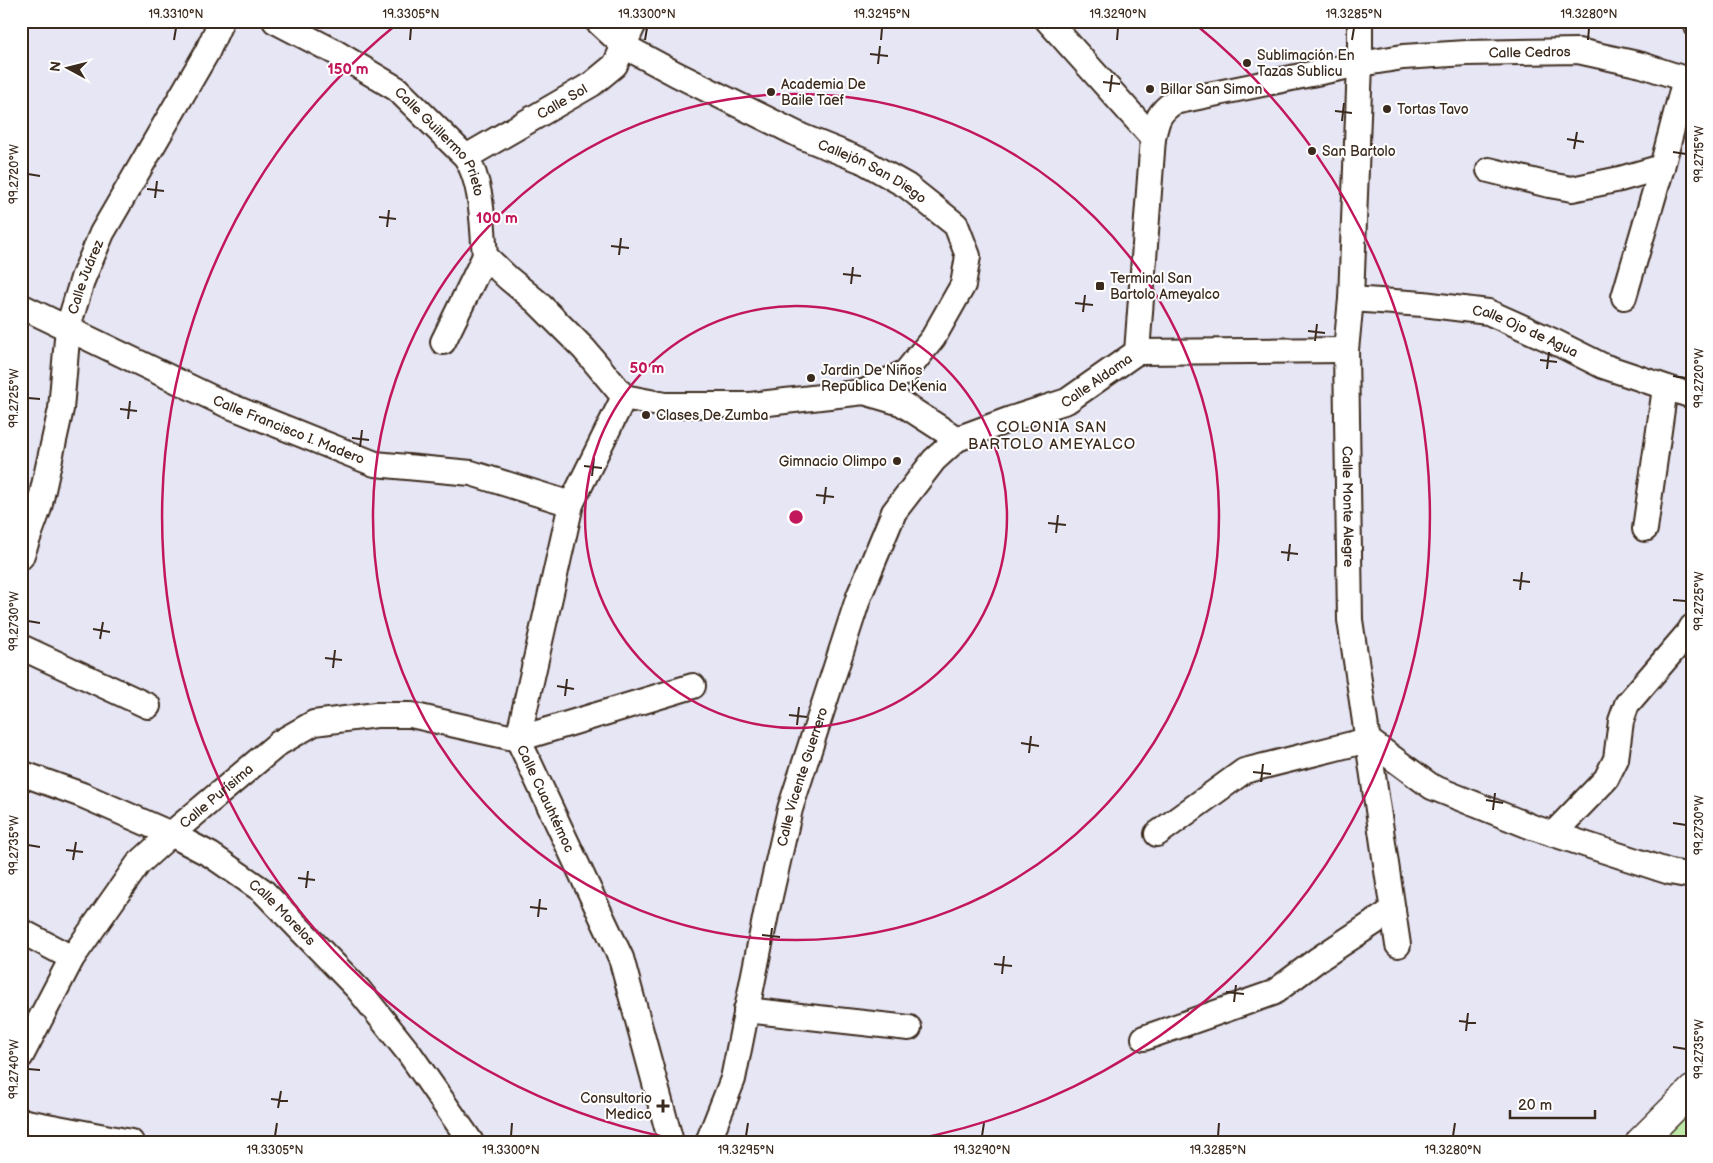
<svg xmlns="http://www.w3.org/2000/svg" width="1713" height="1163" viewBox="0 0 1713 1163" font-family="'Balsamiq Sans',sans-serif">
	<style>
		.green { fill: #beeaa8; stroke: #7c8a63 }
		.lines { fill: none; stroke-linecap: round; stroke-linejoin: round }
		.lane-casing { stroke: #3b2a1e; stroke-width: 16 }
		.street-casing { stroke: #3b2a1e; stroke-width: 28 }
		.secondary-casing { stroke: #3b2a1e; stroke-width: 31 }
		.lane { stroke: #fff; stroke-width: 12 }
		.street { stroke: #fff; stroke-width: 24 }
		.secondary { stroke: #fff; stroke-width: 28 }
		.ticks { fill: none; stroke: #3b2a1e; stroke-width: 2 }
		.ring { fill: none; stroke: #c2185b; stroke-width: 2.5 }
		.poi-dot { fill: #3b2a1e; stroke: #fff; stroke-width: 2 }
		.labels { text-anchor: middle; stroke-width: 4; stroke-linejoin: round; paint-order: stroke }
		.street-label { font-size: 14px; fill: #3b2a1e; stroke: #fff }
		.poi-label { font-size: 14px; fill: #3b2a1e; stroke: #fff; text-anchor: start }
		.neighbourhood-label { font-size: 15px; letter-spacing: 1px; fill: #3b2a1e; stroke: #fff }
		.centre { fill: #c2185b; stroke: #fff; stroke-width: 2.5 }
		.ring-label { font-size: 15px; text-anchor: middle; font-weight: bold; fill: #c2185b; stroke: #fff; stroke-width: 4; stroke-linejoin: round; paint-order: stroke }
		.neatline { fill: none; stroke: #3b2a1e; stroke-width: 2 }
		.ticks-label { font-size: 12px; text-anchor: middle; fill: #3b2a1e }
	</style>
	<rect width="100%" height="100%" fill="#e7e6f5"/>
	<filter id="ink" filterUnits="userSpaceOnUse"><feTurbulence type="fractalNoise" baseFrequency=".02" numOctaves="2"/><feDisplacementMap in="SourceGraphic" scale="10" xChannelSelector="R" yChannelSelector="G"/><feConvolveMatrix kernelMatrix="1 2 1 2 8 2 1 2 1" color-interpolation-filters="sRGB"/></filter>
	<g filter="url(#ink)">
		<polygon class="green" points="1692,1068 1692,1142 1632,1142 1659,1120"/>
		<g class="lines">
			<defs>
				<polyline id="lane" points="1689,21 1692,30"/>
				<g id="street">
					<path id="s1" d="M275 21 335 52 397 89 466 157C483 185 482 223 485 256L508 278 537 302 584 349 624 397"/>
					<path id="s2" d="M597 21 624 46 676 74 803 137 863 161 907 186 956 225 968 256 963 285 933 338 906 372 864 392"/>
					<polyline points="1048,21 1153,138"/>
					<path id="s3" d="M1360 21V64L1351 299 1346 350 1350 620 1398 945"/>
					<path id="s4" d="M466 157 592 84 615 65 635 21"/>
					<polyline points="1489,170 1549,185 1572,189 1620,179 1662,167"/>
					<polyline points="1624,297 1662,167 1685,79"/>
					<path id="s5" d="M1351 299 1423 304 1488 312 1555 342 1603 366 1692 396"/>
					<path id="s6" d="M21 306 225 404 375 464 471 473 571 504"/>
					<polyline points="443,342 485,256"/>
					<path id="s7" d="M1137 352 1153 138C1157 120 1158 113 1174 102L1360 64 1403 57 1467 53 1578 51 1642 65 1685 79 1692 85"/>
					<path id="s8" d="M624 397 571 504 518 739 621 958 671 1142"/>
					<path id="s9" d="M624 397 665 405H750L864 392 901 403 957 439 1011 419 1067 401 1137 352 1346 350"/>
					<polyline points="1645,529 1665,388"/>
					<path id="s10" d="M21 557 39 508 61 409 68 327 83 278 102 233 207 52 221 21"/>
					<polyline points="21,647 148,706"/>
					<path id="s11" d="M21 773 82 795 171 834 211 855 263 891 358 989 409 1053 471 1142"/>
					<polyline points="1157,834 1244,771 1368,740 1432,787 1532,827 1670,872 1692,876"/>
					<polyline points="1553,834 1606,779 1616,759 1621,721 1627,704 1689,632 1692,627"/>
					<polyline points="21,931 72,958"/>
					<polyline points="746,1010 909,1028"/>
					<polyline points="1144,1038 1273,993 1317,960 1393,910"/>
					<path id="s12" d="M21 1056 72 958 138 864 171 834 279 743 314 723 376 715H411L518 739 693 686"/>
					<polyline points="21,1121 131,1142"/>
					<path id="s13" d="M708 1142 733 1079 766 914 790 809 859 596 894 512 934 460 957 439"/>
				</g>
				<polyline id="secondary" points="1640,1142 1692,1090"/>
			</defs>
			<use href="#lane" class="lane-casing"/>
			<use href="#street" class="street-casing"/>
			<use href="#secondary" class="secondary-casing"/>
			<use href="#lane" class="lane"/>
			<use href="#street" class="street"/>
			<use href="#secondary" class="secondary"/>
		</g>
	</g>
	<path class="ticks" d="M174 40 176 28M410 40 411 28M645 40 647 28M881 40 882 28M1117 40 1118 28M1352 40 1354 28M1588 40 1589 28M870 54 888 56M878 64 880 46M1103 82 1120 84M1110 92 1112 75M1335 111 1352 113M1342 121 1344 103M1567 139 1584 142M1574 149 1577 132M1673 152 1686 154M28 174 40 176M147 189 164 191M155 198 157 181M379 217 396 219M387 227 389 210M611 246 629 248M619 255 621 238M843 274 861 276M851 284 853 267M1075 303 1093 305M1083 312 1085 295M1308 331 1325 333M1315 341 1317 324M1540 360 1557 362M1547 369 1549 352M1673 376 1686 378M28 398 40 399M120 409 137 411M128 419 130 401M352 438 369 440M360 447 362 430M584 466 602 468M592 476 594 458M816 495 834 497M824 504 826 487M1048 523 1066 525M1056 533 1058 515M1281 552 1298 554M1288 561 1290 544M1513 580 1530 582M1520 590 1522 572M1673 600 1686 601M28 621 40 623M93 629 110 632M100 639 103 622M325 658 342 660M333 668 335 650M557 686 574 689M565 696 567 679M789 715 807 717M797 725 799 707M1021 743 1039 746M1029 753 1031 736M1253 772 1271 774M1261 782 1263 764M1486 800 1503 803M1493 810 1495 793M1673 823 1686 825M28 845 40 847M66 850 83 852M73 860 76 842M298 878 315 880M306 888 308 871M530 907 547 909M538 917 540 899M762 935 780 937M770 945 772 928M994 964 1012 966M1002 974 1004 956M1226 992 1244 994M1234 1002 1236 985M1459 1021 1476 1023M1466 1031 1468 1013M1673 1047 1686 1049M28 1069 40 1070M271 1099 288 1101M278 1108 281 1091M275 1136 277 1123M511 1136 512 1123M746 1136 748 1123M982 1136 984 1123M1218 1136 1219 1123M1453 1136 1455 1123"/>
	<g class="ring">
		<circle cx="796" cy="517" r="211"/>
		<circle cx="796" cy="517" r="423"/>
		<path d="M686 1141A634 634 0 0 1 397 24M1195 24A634 634 0 0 1 906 1141"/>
	</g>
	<g class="poi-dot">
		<circle cx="1247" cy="63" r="5"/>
		<circle cx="1150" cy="89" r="5"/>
		<circle cx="771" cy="92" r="5"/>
		<circle cx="1387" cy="109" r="5"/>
		<circle cx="1312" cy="151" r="5"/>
		<rect x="1095" y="281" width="10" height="10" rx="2.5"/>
		<circle cx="811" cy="378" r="5"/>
		<circle cx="646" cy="415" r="5"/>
		<circle cx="897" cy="461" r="5"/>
		<path d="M660.5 1098.5h5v5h5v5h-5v5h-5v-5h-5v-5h5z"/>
	</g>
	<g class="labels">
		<g class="street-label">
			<text dy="5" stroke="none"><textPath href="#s7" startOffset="618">Calle Cedros</textPath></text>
			<text dy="5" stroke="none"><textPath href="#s4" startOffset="111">Calle Sol</textPath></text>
			<text dy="5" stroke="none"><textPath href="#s1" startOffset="209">Calle Guillermo Prieto</textPath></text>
			<text dy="5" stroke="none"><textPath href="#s2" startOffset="315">Callejón San Diego</textPath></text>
			<text dy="5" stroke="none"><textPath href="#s10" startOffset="289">Calle Juárez</textPath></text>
			<text dy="5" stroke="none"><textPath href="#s5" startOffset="179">Calle Ojo de Agua</textPath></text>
			<text dy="5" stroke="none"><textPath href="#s9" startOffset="499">Calle Aldama</textPath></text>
			<text dy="5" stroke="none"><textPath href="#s6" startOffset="295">Calle Francisco I. Madero</textPath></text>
			<text dy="5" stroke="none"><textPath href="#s3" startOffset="486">Calle Monte Alegre</textPath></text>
			<text dy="5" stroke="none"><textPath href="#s13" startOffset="378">Calle Vicente Guerrero</textPath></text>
			<text dy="5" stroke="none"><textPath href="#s12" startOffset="329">Calle Purísima</textPath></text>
			<text dy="5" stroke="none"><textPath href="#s8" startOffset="426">Calle Cuauhtémoc</textPath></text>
			<text dy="5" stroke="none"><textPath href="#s11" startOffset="299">Calle Morelos</textPath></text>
		</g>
		<g class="poi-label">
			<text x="1257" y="60">Sublimación En<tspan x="1257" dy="16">Tazas Sublicu</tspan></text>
			<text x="781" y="89">Academia De<tspan x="781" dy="16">Baile Taef</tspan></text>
			<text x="1160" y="94">Billar San Simon</text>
			<text x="1397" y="114">Tortas Tavo</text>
			<text x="1322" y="156">San Bartolo</text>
			<text x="1110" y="283">Terminal San<tspan x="1110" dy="16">Bartolo Ameyalco</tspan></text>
			<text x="821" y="375">Jardin De Niños<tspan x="821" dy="16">Republica De Kenia</tspan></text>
			<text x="656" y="420">Clases De Zumba</text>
			<text x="887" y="466" text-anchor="end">Gimnacio Olimpo</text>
			<text x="652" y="1103" text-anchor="end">Consultorio<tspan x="652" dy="16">Medico</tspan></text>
		</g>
		<g class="neighbourhood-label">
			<text x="1052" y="432">COLONIA SAN<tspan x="1052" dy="17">BARTOLO AMEYALCO</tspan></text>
		</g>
	</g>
	<circle cx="796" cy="517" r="8" class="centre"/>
	<g class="ring-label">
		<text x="348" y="74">150 m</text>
		<text x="497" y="223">100 m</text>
		<text x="647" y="373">50 m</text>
	</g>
	<rect width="1713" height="1163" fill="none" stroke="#fff" stroke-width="55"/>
	<g transform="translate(68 68) rotate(277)" stroke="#ffffff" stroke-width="4" paint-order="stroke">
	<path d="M0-4L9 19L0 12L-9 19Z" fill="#3b2a1e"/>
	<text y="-8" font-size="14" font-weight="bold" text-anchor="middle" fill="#3b2a1e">N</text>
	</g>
	<path d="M1510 1110v8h85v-8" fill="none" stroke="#3b2a1e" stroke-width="2.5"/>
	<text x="1518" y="1110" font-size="15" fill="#3b2a1e" stroke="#ffffff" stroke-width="4" paint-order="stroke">20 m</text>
	<rect x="28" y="28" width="1658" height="1108" class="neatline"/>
	<g class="ticks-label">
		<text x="176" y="18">19.3310°N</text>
		<text x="411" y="18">19.3305°N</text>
		<text x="647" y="18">19.3300°N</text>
		<text x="882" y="18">19.3295°N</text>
		<text x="1118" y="18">19.3290°N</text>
		<text x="1354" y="18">19.3285°N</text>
		<text x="1589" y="18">19.3280°N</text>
		<text transform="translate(1699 154) rotate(-90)" y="4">99.2715°W</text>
		<text transform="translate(14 174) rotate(-90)" y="4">99.2720°W</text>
		<text transform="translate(1699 378) rotate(-90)" y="4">99.2720°W</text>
		<text transform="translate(14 398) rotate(-90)" y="4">99.2725°W</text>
		<text transform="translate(1699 601) rotate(-90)" y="4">99.2725°W</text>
		<text transform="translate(14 621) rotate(-90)" y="4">99.2730°W</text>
		<text transform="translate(1699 825) rotate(-90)" y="4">99.2730°W</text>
		<text transform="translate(14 845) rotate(-90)" y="4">99.2735°W</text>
		<text transform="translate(1699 1049) rotate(-90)" y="4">99.2735°W</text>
		<text transform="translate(14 1069) rotate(-90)" y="4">99.2740°W</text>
		<text x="275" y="1154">19.3305°N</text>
		<text x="511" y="1154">19.3300°N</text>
		<text x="746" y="1154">19.3295°N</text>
		<text x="982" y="1154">19.3290°N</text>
		<text x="1218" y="1154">19.3285°N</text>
		<text x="1453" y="1154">19.3280°N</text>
	</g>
</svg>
